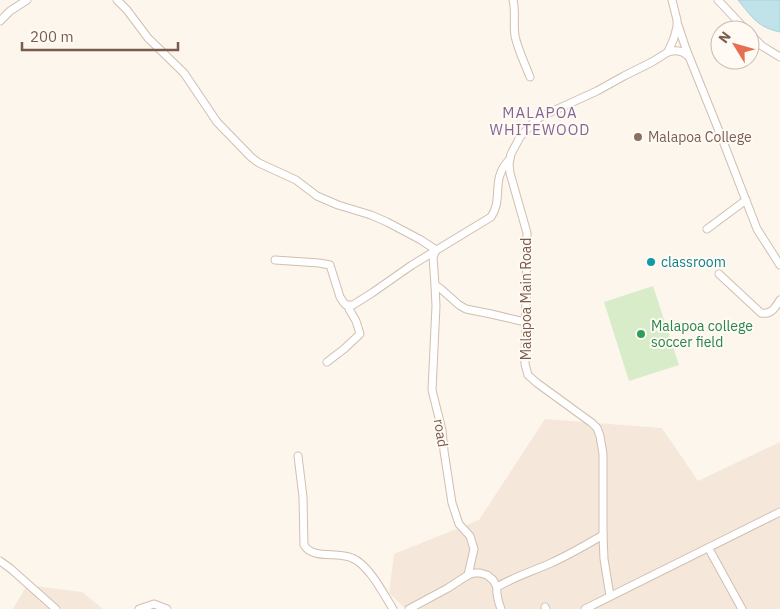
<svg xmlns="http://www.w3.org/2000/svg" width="780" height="609" viewBox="0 0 780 609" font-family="'IBM Plex Sans',sans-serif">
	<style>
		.residential { fill: #f5e8da }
		.garden { fill: #d8ecc9 }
		.water { fill: #bfe3e8; stroke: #a5d3da }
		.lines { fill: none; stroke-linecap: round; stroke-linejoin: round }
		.minor-casing { stroke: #d1beb0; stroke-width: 9 }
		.minor { stroke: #fff; stroke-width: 7 }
		.education-dot { fill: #8d6e63; stroke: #fffaf3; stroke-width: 2 }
		.culture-dot { fill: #0f9aa8; stroke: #fffaf3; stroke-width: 2 }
		.leisure-dot { fill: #2e9e5b; stroke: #fffaf3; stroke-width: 2 }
		.labels { text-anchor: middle; stroke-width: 4; stroke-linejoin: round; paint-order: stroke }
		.education-label { font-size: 14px; fill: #785e54; stroke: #fffaf3; text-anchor: start }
		.culture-label { font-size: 14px; fill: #0d838f; stroke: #fffaf3; text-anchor: start }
		.street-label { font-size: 14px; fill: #7a5c4d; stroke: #fffaf3 }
		.leisure-label { font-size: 14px; fill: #27864d; stroke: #fffaf3; text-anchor: start }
		.neighbourhood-label { font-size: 15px; letter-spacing: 1px; fill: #846695; stroke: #fffaf3 }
	</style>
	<rect width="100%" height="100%" fill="#fdf6ec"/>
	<g class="residential">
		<polygon points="545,419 662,428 698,481 780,442 780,609 406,609 389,593 394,554 479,520"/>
		<polygon points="27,585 82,592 103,609 13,609"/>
	</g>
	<polygon class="garden" points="653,286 679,365 629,381 604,302"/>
	<path class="water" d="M738 0H780V32C757 27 752 17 738 0Z"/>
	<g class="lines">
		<defs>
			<g id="minor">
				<polyline points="117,0 127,10 148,38 184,73 217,122 251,157 259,163 296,180 317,196 338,205 371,215 387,222 421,240 436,250"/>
				<path d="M513 0C516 12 513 24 515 36 518 50 525 64 530 77"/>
				<polyline points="718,0 746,30"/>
				<polyline points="0,21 10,11 27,0"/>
				<polyline points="678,25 686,49 721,136 757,229 780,265"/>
				<polyline points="750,34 762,46 780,57"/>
				<path d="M668 52C676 50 682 50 688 56"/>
				<polyline points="707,229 746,200"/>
				<polyline points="436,250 433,257 435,285 441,289 459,305 466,309 491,314 525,322"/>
				<path d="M275 260 319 263 330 265 340 297 344 303 346 305H353L372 293 412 265 491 217C504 198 490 180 509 160"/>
				<path d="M719 274 761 313C771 315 775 308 780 300"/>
				<polyline points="435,285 436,306 432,390 442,430 444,451 452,503 459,524 470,536 474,549 468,575"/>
				<polyline points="327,362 344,349 360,334 356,321 349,309"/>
				<path d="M298 456 303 497 304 545C313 560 337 551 352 558 369 565 383 593 393 609"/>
				<polyline points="709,549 742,609"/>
				<polyline points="0,561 11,569 56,609"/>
				<path d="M497 587C514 577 533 571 551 563 569 555 586 545 603 535"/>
				<polyline points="610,596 604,559 603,535 603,454 600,436 597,428 592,423 537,383 528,375 525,364 527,233 510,173 509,164 511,154 520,137 533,123 540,117 597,91 624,76 652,62 668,52 674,38 677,27 677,20 672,0"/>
				<polyline points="545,607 546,609"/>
				<polyline points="139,609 154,604 167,609"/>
				<path d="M409 609 448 588 468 575 474 573H480L487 575 493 580 497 587C496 595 498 601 501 609"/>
				<polyline points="585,609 780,512"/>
			</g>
		</defs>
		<use href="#minor" class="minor-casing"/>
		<use href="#minor" class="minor"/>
	</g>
	<circle class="education-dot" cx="638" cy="137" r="5"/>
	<circle class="culture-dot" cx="651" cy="262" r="5"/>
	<circle class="leisure-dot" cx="641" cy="334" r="5"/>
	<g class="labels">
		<g class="education-label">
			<text x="648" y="142">Malapoa College</text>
		</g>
		<g class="culture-label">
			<text x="661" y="267">classroom</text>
		</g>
		<g class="street-label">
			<text transform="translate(526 299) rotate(-90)" y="5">Malapoa Main Road</text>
			<text transform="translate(441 433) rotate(81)" y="5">road</text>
		</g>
		<g class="leisure-label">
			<text x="651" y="331">Malapoa college<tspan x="651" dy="16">soccer field</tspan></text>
		</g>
		<g class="neighbourhood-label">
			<text x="540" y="118">MALAPOA<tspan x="540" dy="17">WHITEWOOD</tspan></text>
		</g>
	</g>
	<g transform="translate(735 45) rotate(307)"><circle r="24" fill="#fffaf3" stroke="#cabbb1"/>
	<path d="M0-4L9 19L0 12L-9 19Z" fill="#e76f51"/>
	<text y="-8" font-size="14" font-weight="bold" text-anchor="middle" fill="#7a5c4d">N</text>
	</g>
	<path d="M22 42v8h156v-8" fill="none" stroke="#7a5c4d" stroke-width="2.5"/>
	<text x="30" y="42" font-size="15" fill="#7a5c4d" stroke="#fffaf3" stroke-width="4" paint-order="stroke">200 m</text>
</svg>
